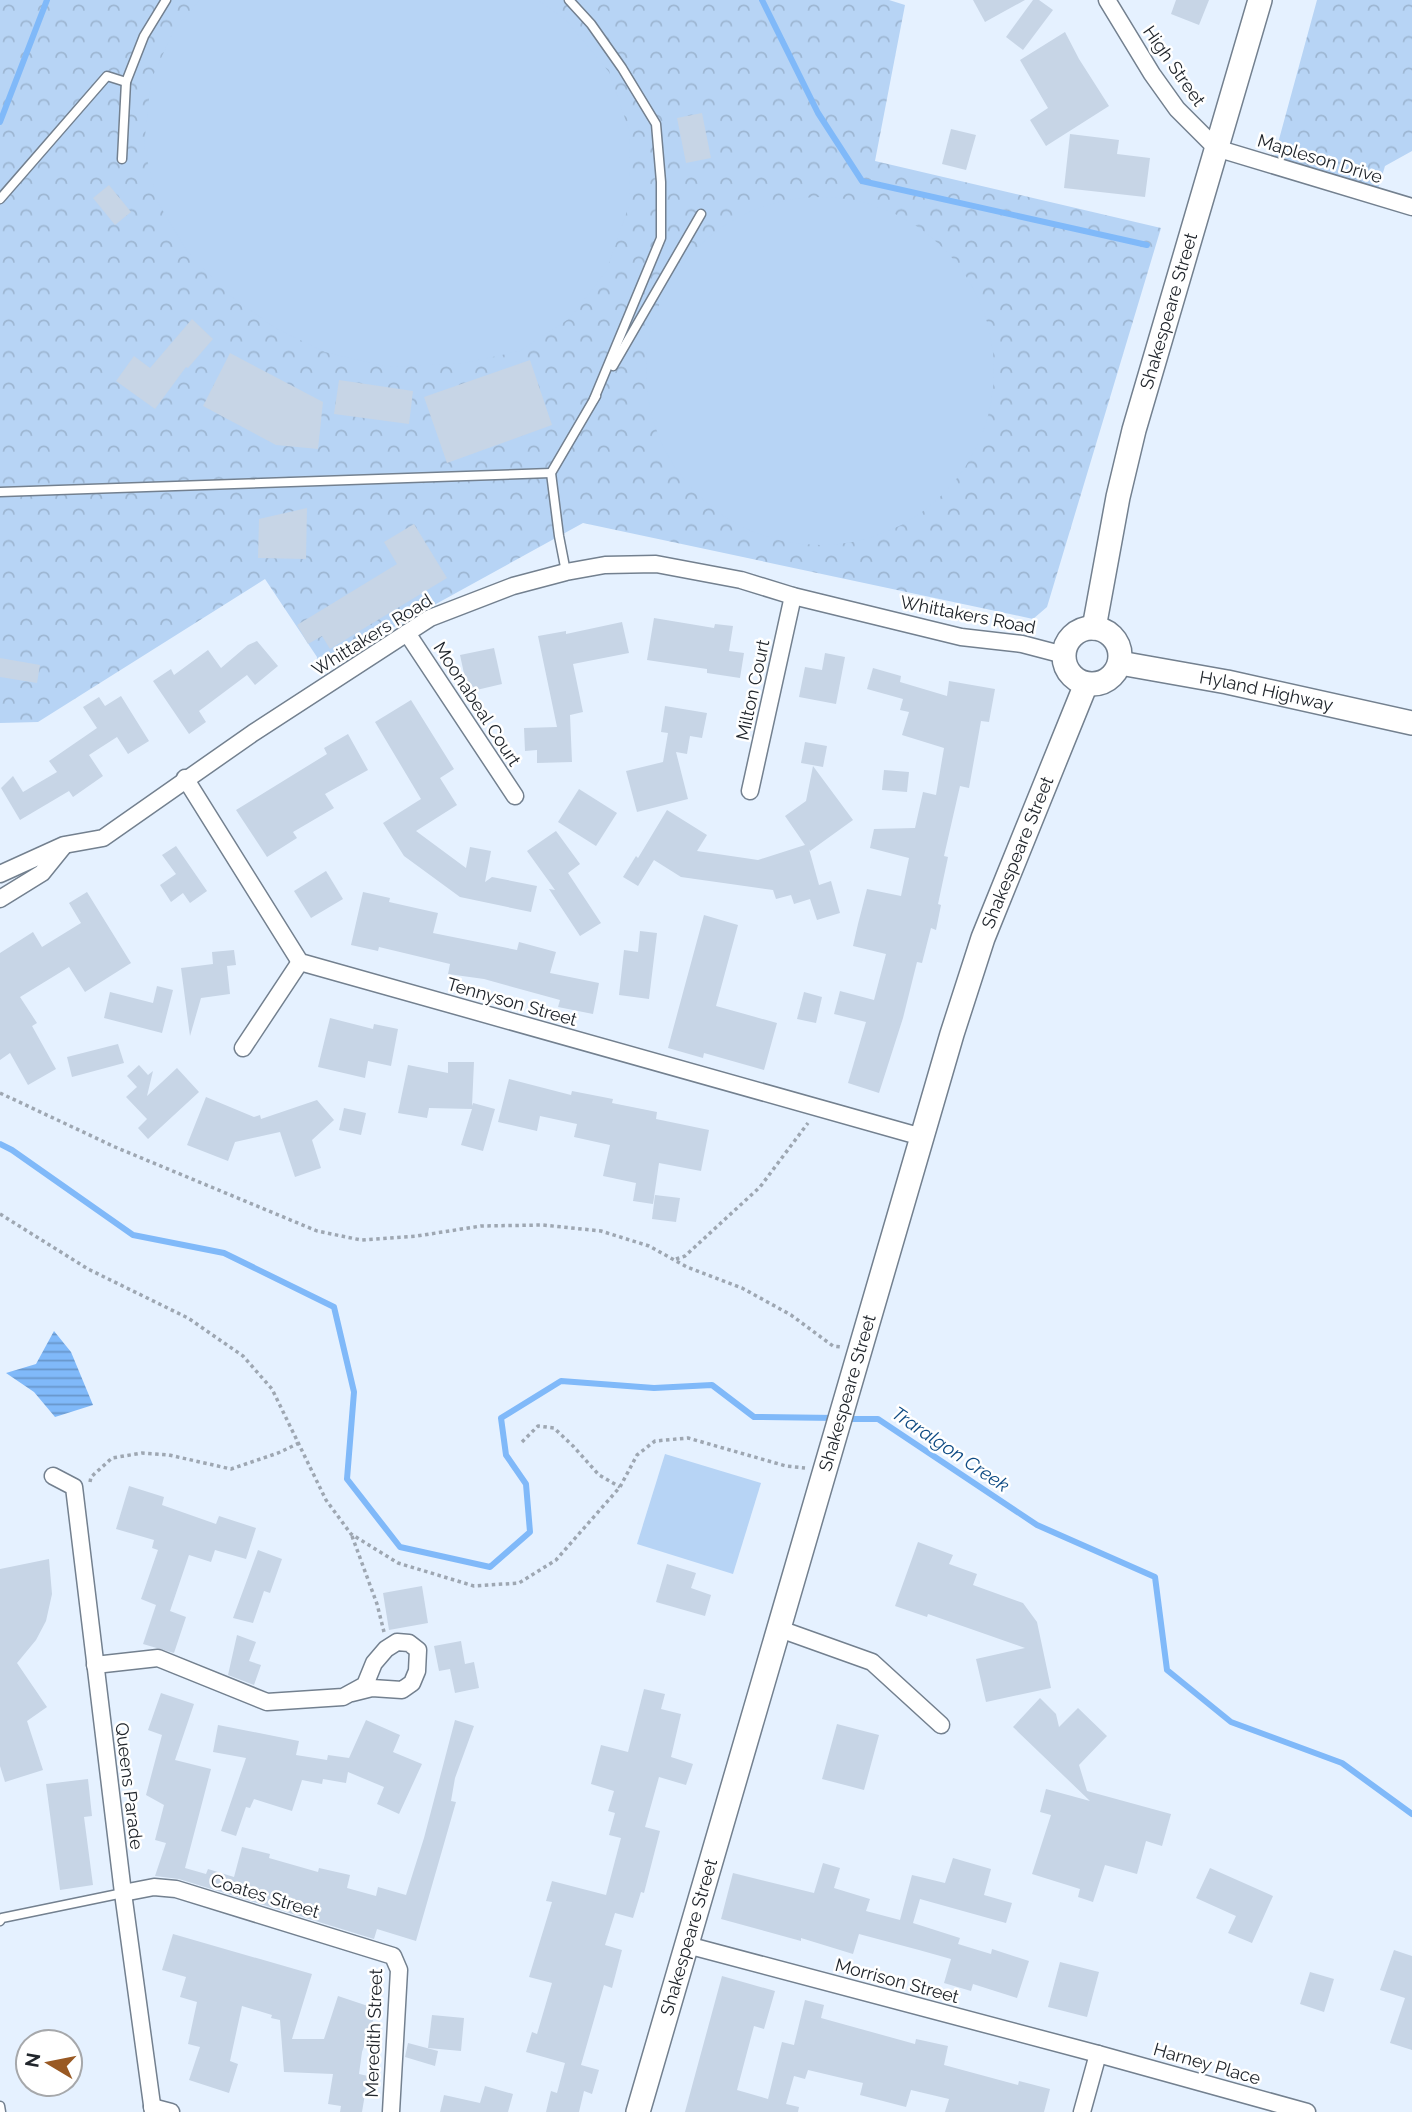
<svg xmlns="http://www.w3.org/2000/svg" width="1412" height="2112" viewBox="0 0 1412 2112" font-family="Raleway,sans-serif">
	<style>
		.park { fill: url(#park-crowns) }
		.pitch { fill: #b7d4f5 }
		.water { fill: url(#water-rules) }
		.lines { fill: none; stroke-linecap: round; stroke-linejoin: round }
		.stream { stroke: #80b9f9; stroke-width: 6 }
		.building { fill: #c7d5e6 }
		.lane-casing { stroke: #73808f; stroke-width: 11 }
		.street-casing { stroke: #73808f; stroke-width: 19 }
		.secondary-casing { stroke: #73808f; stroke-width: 26 }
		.path { stroke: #9ea7b2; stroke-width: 3.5; stroke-dasharray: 3.5 3.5; stroke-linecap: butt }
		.lane { stroke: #fff; stroke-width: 8 }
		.street { stroke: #fff; stroke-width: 16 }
		.secondary { stroke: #fff; stroke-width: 23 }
		.labels { text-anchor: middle; stroke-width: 5; stroke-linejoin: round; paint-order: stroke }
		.street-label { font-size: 18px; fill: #21262c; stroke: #fff }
		.water-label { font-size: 19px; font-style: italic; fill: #0d4a83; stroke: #fff }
	</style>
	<defs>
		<pattern id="park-crowns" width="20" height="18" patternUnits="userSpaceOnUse" patternTransform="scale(1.75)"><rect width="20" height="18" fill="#b7d4f5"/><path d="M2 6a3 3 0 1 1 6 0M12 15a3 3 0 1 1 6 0" fill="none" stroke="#9db6d2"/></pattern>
		<pattern id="water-rules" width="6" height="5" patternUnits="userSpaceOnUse" patternTransform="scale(1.75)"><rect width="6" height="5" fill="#80b9f9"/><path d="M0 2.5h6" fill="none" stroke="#6896ca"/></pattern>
	</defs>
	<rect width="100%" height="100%" fill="#e5f1ff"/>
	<g class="park">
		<polygon points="0,0 889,0 905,5 875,161 1161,228 1047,607 1033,619 583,523 316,670 317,657 265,579 38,722 0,723"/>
		<polygon points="1317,0 1412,0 1412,151 1385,166 1376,196 1272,165"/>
	</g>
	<g class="pitch">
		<polygon points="200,0 538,0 566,20 609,72 630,133 629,205 607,270 570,318 520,351 464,363 387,367 325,352 275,328 228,294 187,251 157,201 144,146 151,80 174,30"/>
		<circle cx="820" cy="371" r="174"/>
		<polygon points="665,1454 761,1483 733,1574 637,1544"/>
	</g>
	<polygon class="water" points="54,1331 71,1352 93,1405 55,1417 34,1392 6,1373 36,1364"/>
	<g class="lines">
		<g class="stream">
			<polyline points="762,0 818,113 862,181 1147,245"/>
			<polyline points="0,122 47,0"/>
			<polyline points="0,1144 12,1150 133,1235 224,1253 334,1307 354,1392 347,1479 400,1547 490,1567 530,1532 526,1484 506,1455 501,1418 561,1381 654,1388 712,1385 754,1417 836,1418"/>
			<polyline points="846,1419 878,1419 1037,1525 1155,1577 1167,1670 1231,1722 1342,1763 1412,1814"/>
		</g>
	</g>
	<g class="building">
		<polygon points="973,0 1025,0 985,22"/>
		<polygon points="1033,0 1039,0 1053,10 1023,50 1006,37"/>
		<polygon points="1176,0 1209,0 1199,25 1171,14"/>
		<polygon points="1065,32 1079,59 1109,106 1046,146 1030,120 1048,108 1020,60"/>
		<polygon points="702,113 711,158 686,163 677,118"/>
		<polygon points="951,129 976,135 966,170 942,164"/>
		<polygon points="1070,134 1119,140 1117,154 1150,158 1145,197 1064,188"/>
		<polygon points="109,185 131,212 115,225 93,198"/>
		<polygon points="192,319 213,339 188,368 186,367 155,409 116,381 134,356 150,368"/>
		<polygon points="230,353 323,402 318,449 276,445 203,406"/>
		<polygon points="530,360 552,425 447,463 424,397"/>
		<polygon points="339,380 413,391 409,424 334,414"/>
		<polygon points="307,508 306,559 258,558 259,519"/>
		<polygon points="414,524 447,578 330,649 322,636 308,644 297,625 397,564 384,542"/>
		<polygon points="654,618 714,628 715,624 733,626 729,651 744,653 740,678 707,673 707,669 647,660"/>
		<polygon points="622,622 629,653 573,664 583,712 570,715 572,762 537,763 537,750 525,751 524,728 557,727 538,636 566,631 566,634"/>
		<polygon points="257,641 278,666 255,685 247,675 199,711 206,722 189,734 153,681 171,669 174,675 208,650 221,668 248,645"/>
		<polygon points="494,648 502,684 468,692 460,655"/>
		<polygon points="825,653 845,657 836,704 799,697 805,667 822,670"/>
		<polygon points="0,658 40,665 37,683 0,677"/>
		<polygon points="873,668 901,676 900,682 947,696 949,681 995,689 989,722 981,721 969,788 960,786 944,856 948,857 938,904 941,905 936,930 931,928 922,963 917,962 903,1018 879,1093 848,1083 866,1022 834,1014 840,991 874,1000 886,954 853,946 858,924 867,889 901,896 909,858 870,848 874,829 915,828 923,792 936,795 944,748 902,735 909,712 900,710 903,699 867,689"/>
		<polygon points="121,696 149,741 128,754 117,737 89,755 103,776 73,797 69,791 20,820 1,788 13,776 23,792 57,772 49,761 97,728 83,707 99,697 105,706"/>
		<polygon points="411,700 454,769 440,778 457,805 416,831 466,868 470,847 491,851 485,882 492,877 537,886 531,912 460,897 404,856 383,823 421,799 375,722"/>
		<polygon points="665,706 707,713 702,738 690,736 687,754 676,752 688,799 637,812 626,771 663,762 668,733 661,732"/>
		<polygon points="348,734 368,770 325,794 334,808 293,832 297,838 267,857 236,810 327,754 324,748"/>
		<polygon points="805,742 827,746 823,767 801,763"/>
		<polygon points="813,766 853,820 810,851 809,849 819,885 831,881 840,913 817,920 810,899 794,904 791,895 776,899 773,890 681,877 654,860 638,886 623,877 636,856 638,858 667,810 707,835 697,851 758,860 805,845 785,816 806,801"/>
		<polygon points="884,770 909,772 907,792 882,790"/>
		<polygon points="579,789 617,813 596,846 558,822"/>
		<polygon points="556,831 580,864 568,873 601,923 580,936 549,889 555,890 527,851"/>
		<polygon points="176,846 207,891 190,903 183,893 171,902 160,885 176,874 162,855"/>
		<polygon points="326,871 343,899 311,918 294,891"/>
		<polygon points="87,892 131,963 85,992 69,967 20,997 37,1023 32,1026 56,1069 28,1085 10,1053 0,1060 0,953 33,932 42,947 81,923 69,903"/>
		<polygon points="363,892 390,898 389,902 438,913 433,933 517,950 519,942 556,952 550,973 599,983 593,1014 558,1007 560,1000 484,979 448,974 450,964 379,947 378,951 351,945"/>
		<polygon points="704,915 738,925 716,1006 777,1023 764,1070 704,1053 703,1058 668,1048"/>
		<polygon points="640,931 657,933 649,999 619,995 624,950 638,952"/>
		<polygon points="234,950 236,965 227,966 230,994 201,998 190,1036 181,968 213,964 212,952"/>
		<polygon points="157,986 173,990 162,1033 104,1018 110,992 153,1003"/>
		<polygon points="804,992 822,997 816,1023 797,1019"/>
		<polygon points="330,1018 373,1029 374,1024 398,1029 391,1066 368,1061 365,1078 318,1067"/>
		<polygon points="118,1044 124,1063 72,1077 67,1057"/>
		<polygon points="448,1062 474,1062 472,1106 473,1103 495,1109 483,1151 461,1145 472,1109 429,1108 427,1118 398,1113 408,1065 448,1073"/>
		<polygon points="139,1065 148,1075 153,1071 147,1096 177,1068 199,1092 148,1139 138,1128 147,1119 126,1097 137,1087 127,1076"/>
		<polygon points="509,1079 571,1095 572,1091 613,1099 612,1103 657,1112 656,1119 709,1130 701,1171 659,1163 653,1204 633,1201 636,1183 603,1176 610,1145 574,1137 577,1124 540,1116 537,1131 498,1122"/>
		<polygon points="206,1097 254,1117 260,1115 261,1119 317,1100 334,1120 312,1140 321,1168 295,1177 280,1132 235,1142 228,1161 187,1145"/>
		<polygon points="344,1108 366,1113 361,1135 339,1130"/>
		<polygon points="655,1195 680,1198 676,1222 652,1219"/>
		<polygon points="129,1486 164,1497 162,1505 216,1524 219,1516 256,1528 246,1559 215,1550 211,1562 189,1555 170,1611 186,1617 174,1653 143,1644 156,1605 141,1599 158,1550 152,1548 154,1540 116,1529"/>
		<polygon points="918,1542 953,1555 949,1564 977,1574 973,1585 1023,1603 1037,1622 1051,1688 986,1702 976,1659 1025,1648 928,1614 927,1617 895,1606"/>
		<polygon points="258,1550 282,1559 270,1593 264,1591 253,1623 233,1618"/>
		<polygon points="49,1559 52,1594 46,1621 36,1640 17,1663 47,1707 27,1721 43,1770 5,1782 0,1766 0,1569"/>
		<polygon points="667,1564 696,1573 691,1588 711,1595 705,1616 656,1602"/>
		<polygon points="422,1586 428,1623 389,1630 383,1593"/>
		<polygon points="237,1635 256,1642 249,1661 261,1665 254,1685 228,1675"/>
		<polygon points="461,1641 465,1664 474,1662 479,1688 455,1693 450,1669 439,1671 434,1646"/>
		<polygon points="644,1689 665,1694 661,1709 681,1714 671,1757 693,1764 686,1785 659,1777 645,1827 660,1831 644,1893 641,1892 633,1918 615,1913 605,1945 622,1950 612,1988 604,1985 581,2065 599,2070 592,2094 584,2091 579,2112 546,2112 551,2091 557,2093 565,2063 526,2052 532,2032 537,2034 552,1983 529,1977 552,1902 546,1901 552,1881 606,1895 621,1838 609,1835 615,1813 608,1811 614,1791 591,1784 601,1745 628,1752"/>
		<polygon points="161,1693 194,1704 175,1760 211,1769 185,1868 206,1874 208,1869 234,1877 242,1847 270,1854 269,1858 318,1872 319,1868 350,1875 347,1888 376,1896 378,1887 406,1895 424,1838 455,1720 474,1726 455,1778 451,1801 456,1802 416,1941 377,1929 374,1939 179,1879 155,1876 166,1843 155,1840 164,1805 146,1795 162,1735 148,1730"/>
		<polygon points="1040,1698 1056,1714 1059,1727 1078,1708 1107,1736 1079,1765 1087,1791 1171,1814 1162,1846 1146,1841 1137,1874 1105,1865 1093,1902 1078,1897 1080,1889 1032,1874 1051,1815 1040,1812 1046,1789 1090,1801 1013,1727"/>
		<polygon points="366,1720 400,1735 393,1752 422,1764 399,1814 377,1804 384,1787 348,1772 346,1783 323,1779 322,1784 302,1780 292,1811 254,1799 250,1808 246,1807 236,1836 221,1831 246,1758 213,1752 218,1725 299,1741 296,1755 327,1760 328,1755 349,1758"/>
		<polygon points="837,1724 879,1735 864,1790 822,1779"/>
		<polygon points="88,1779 92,1816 84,1817 93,1885 60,1890 46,1784"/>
		<polygon points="953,1858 991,1869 984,1895 1012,1903 1006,1923 920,1899 913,1923 960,1938 958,1944 991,1954 992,1949 1029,1961 1017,1998 973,1984 971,1991 944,1983 951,1959 919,1950 859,1934 853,1954 801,1938 801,1941 721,1919 733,1873 814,1893 823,1863 840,1868 834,1888 870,1899 866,1911 900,1920 912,1875 945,1883"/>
		<polygon points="1210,1868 1273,1896 1252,1943 1228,1933 1236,1916 1196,1898"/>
		<polygon points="173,1934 312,1974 292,2039 324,2039 338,1996 377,2009 362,2052 359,2074 368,2076 362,2112 340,2112 341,2106 328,2104 333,2074 284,2072 280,2020 271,2018 272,2015 242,2006 230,2061 238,2064 229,2093 189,2080 200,2047 188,2044 197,2002 180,1997 186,1977 162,1970"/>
		<polygon points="1394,1950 1412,1956 1412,2050 1390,2043 1405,1998 1380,1990"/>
		<polygon points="1060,1962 1099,1972 1087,2017 1048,2007"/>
		<polygon points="1310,1972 1334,1979 1324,2012 1300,2004"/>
		<polygon points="722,1976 775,1991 764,2029 754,2026 737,2090 768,2099 782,2042 794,2045 805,2000 824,2005 821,2018 915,2044 916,2039 948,2046 944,2065 1018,2085 1019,2081 1050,2089 1044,2112 945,2112 949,2099 911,2090 906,2107 860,2095 863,2083 808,2070 805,2079 794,2076 786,2104 799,2107 798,2112 685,2112"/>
		<polygon points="432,2015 464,2018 461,2051 428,2048"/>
		<polygon points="408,2043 438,2051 435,2066 405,2057"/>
		<polygon points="485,2086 513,2094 508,2112 440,2112 444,2095 480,2103"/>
	</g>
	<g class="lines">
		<defs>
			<g id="lane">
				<polyline points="569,0 591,24 622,68 656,124 661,182 661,238 594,399"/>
				<polyline points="122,159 126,82 144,36 166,0"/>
				<polyline points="0,199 107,76 126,82"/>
				<polyline points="613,366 701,214"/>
				<polyline points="0,492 551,473"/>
				<polyline points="566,572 559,536 551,473 596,396"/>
				<polyline points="0,1921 2,1918 123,1893"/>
				<polyline points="0,2106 1,2112"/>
			</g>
			<g id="street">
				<polyline points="1107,0 1152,74 1177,109 1216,148 1412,207"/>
				<polyline points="407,633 515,796"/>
				<polyline points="185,778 300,962 922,1137"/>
				<polyline points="750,791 793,596"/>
				<polyline points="0,874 64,845 103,838 253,733 430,618 513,586 566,572 605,565 656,564 741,580 793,596 961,637 1022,644 1064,655"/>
				<polyline points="0,899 42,873 63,847"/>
				<polyline points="243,1048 300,962"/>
				<polyline points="53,1476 74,1487 123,1893 153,2112"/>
				<polyline points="777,1628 872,1662 941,1725"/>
				<polyline points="95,1665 158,1658 267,1702 343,1697 365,1685 374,1663 386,1649 397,1642 409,1643 418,1650 417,1671 412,1683 402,1690 372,1688 352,1693"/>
				<polyline points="123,1893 154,1887 176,1889 393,1956 399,1970 391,2112"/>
				<polyline points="687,1945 1098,2054 1307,2112"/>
				<polyline points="152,2107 171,2112"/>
				<polyline points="1082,2112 1098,2054"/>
			</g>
			<g id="secondary">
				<circle cx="1092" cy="656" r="28"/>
				<path id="s1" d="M1094 628 1118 497 1134 430 1260 0"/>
				<path id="s2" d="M1120 663 1227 682 1412 723"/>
				<path id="s3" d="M638 2112 952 1034 983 938 1086 684"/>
			</g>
		</defs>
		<use href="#lane" class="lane-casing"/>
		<use href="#street" class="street-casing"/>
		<use href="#secondary" class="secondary-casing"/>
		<g class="path">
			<polyline points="0,1093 115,1147 317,1231 361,1240 417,1236 481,1226 543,1225 601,1231 649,1246 687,1267 742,1288 791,1315 833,1346 841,1347"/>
			<polyline points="0,1214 88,1269 188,1318 243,1356 272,1389 326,1500 351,1534 398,1563 474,1586 519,1583 556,1560 620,1487 637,1455 655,1441 688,1438 786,1466 805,1468"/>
			<polyline points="676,1259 685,1256 760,1187 808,1123"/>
			<polyline points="522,1442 538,1426 554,1428 573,1446 599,1475 620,1487"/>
			<polyline points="90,1482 91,1477 112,1458 142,1453 169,1455 231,1469 278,1453 299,1443"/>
			<polyline points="352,1536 377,1604 384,1632"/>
		</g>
		<use href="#lane" class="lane"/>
		<use href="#street" class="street"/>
		<use href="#secondary" class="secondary"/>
	</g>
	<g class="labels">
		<g class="street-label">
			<text transform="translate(1174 66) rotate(55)" y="6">High Street</text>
			<text transform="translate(1320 159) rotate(17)" y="6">Mapleson Drive</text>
			<text dy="6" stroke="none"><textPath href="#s1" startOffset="326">Shakespeare Street</textPath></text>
			<text transform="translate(968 615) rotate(11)" y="6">Whittakers Road</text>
			<text transform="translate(372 635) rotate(-32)" y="6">Whittakers Road</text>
			<text transform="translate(753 690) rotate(-78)" y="6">Milton Court</text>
			<text dy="6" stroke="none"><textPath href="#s2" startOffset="149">Hyland Highway</textPath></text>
			<text transform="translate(477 704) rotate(57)" y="6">Moonabeal Court</text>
			<text dy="6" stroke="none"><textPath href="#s3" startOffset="1316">Shakespeare Street</textPath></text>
			<text transform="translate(512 1002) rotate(16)" y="6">Tennyson Street</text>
			<text dy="6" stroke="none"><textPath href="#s3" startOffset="749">Shakespeare Street</textPath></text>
			<text transform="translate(129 1786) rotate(83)" y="6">Queens Parade</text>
			<text transform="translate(265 1896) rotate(17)" y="6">Coates Street</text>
			<text dy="6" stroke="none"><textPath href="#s3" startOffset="182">Shakespeare Street</textPath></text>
			<text transform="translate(897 1981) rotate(15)" y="6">Morrison Street</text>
			<text transform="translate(374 2033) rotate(-88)" y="6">Meredith Street</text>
			<text transform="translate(1207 2064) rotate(16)" y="6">Harney Place</text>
		</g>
		<g class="water-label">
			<text transform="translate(951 1449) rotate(34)" y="7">Traralgon Creek</text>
		</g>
	</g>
	<g transform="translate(49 2063) rotate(280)"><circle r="33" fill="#ffffff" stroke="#a6a8ab" stroke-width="2"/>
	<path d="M0-5L12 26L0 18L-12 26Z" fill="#995923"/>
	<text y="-10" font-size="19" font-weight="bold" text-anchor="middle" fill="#21262c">N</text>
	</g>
</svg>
